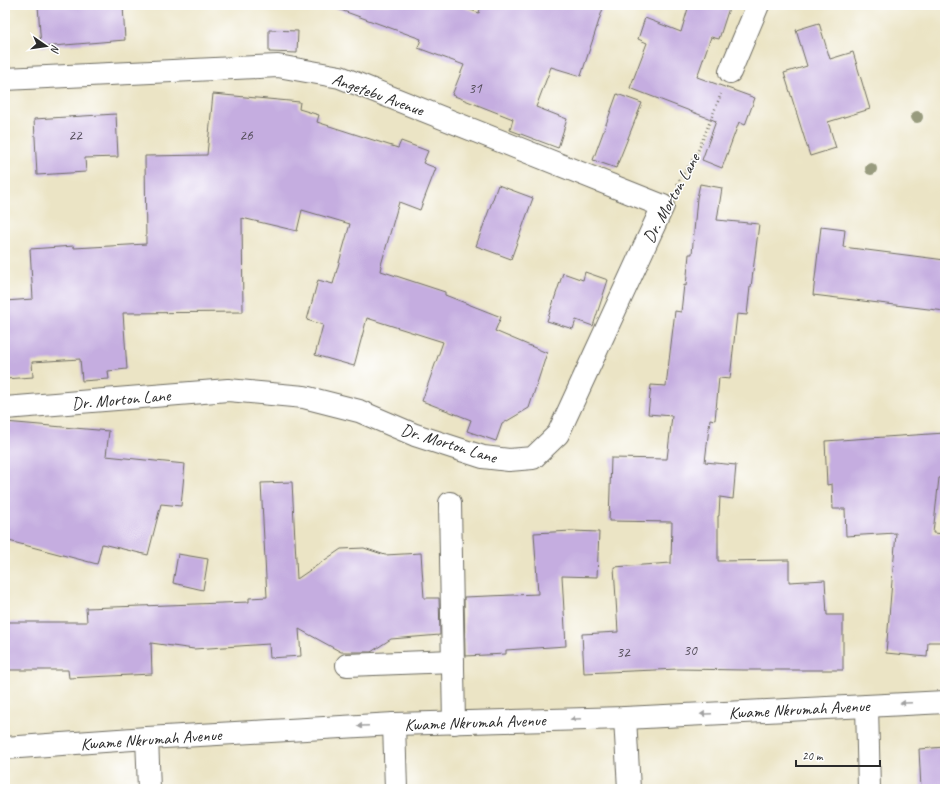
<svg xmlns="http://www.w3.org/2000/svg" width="950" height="794" viewBox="0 0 950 794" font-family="Caveat,sans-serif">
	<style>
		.building { fill: #c5ade0 }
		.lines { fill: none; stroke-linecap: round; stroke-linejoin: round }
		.minor-casing { stroke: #6e6c61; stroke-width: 24 }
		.major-casing { stroke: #6e6c61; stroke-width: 24 }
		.path { stroke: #6e6c61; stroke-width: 2.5; stroke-dasharray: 1 3; stroke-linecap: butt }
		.minor { stroke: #fff; stroke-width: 22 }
		.major { stroke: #fff; stroke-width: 22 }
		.tree { fill: #989b7e }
		.oneway { fill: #a0a0a0 }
		.labels { text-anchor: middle; stroke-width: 3; stroke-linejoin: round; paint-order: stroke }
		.number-label { font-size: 15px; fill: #524c58 }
		.street-label { font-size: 17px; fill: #2b2b2b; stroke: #fff }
	</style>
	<rect width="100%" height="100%" fill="#fff"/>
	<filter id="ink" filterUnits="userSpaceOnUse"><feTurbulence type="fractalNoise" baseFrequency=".025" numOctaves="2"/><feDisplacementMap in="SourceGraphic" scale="8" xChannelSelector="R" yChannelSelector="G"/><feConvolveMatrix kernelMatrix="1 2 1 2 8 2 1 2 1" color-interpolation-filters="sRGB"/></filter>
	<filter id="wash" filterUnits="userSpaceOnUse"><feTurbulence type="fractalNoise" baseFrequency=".012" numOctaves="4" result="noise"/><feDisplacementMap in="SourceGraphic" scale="16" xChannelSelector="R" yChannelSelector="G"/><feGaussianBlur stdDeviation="0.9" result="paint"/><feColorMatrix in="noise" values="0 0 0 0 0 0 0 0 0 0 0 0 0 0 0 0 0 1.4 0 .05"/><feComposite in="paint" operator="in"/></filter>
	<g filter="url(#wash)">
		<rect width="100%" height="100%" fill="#ebe4c5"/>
		<g id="blocks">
			<g class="building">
				<polygon points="38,5 123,5 125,40 41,47"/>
				<polygon points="335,5 457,5 479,13 481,5 604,5 581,76 551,67 536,107 567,119 558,148 510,130 513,119 452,95 464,65 418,48 421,39 335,8"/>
				<polygon points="689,5 730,5 719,39 711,37 697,77 755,98 745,125 739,122 722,168 702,160 716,121 630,88 647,43 638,39 645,18 681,32"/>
				<polygon points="819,23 830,59 853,52 870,109 828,122 836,148 810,156 784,73 807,66 796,30"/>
				<polygon points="269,30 298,31 297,53 269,52"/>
				<polygon points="213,94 300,102 299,109 319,115 317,122 398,148 401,141 428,151 423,163 436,168 420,210 399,202 381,265 382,266 381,271 445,292 445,295 501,317 495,331 547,353 529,408 502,424 496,441 467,431 471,420 422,401 443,342 367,318 354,366 315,355 323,325 307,320 318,280 333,284 350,224 302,210 297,231 242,218 243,312 123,313 127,369 108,371 109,379 82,381 80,359 32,362 33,377 5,379 5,301 33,299 30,249 74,246 74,248 146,244 145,156 207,155"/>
				<polygon points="617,94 642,103 616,168 593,160"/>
				<polygon points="116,114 118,157 85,158 86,172 37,175 34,119"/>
				<polygon points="700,184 722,188 717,220 759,224 751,287 750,287 747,315 737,314 730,379 719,378 715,420 710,419 705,462 736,465 733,499 720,497 719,516 718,516 718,561 789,560 789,582 825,580 827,615 843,615 843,670 744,670 679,669 584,673 582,634 618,632 614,567 671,563 672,522 609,521 611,458 667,459 672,416 648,414 651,385 666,386 675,311 681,312 684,285 686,286 689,254 692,254 697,198"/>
				<polygon points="498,185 533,198 511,259 476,246"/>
				<polygon points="821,227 845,230 843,247 945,260 945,311 813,295"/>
				<polygon points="585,272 608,280 593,326 576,320 573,329 547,321 563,273 583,280"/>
				<polygon points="5,422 109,431 106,456 185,464 181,506 161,504 148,555 102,544 97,564 5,540"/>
				<polygon points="945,433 945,477 939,478 933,533 945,534 945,642 928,642 927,657 886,653 896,533 846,536 845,509 833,509 832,484 827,485 825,441"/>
				<polygon points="292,482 297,579 341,549 364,548 385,555 421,553 424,598 439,598 440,635 391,639 371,652 341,652 299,629 301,656 270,658 269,644 194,649 151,643 152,674 69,678 68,670 5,670 5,622 87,622 86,608 249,602 249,598 267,597 261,483"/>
				<polygon points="572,531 599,532 597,577 562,576 566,646 506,650 506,654 465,656 464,597 538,594 534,533"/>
				<polygon points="178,554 208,559 203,590 173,583"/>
				<polygon points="945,747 945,789 921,789 919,749"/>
			</g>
		</g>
	</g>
	<g filter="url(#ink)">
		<use href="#blocks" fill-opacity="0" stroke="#6e6c61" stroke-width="1"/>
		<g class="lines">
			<defs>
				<g id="minor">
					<polyline points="730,72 758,5"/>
					<polyline points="5,79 278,66 340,77 663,206 558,434 533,458 509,460 483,457 415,435 359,411 304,397 228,390 5,408"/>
					<polyline points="450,503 454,723"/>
					<polyline points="347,665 453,661"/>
					<polyline points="867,706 869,789"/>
					<polyline points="625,718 629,789"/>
					<polyline points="394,724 396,789"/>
					<polyline points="147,738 149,789"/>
				</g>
				<polyline id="major" points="5,748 147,738 394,724 625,718 945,702"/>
			</defs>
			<use href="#minor" class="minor-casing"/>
			<use href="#major" class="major-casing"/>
			<polyline class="path" points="677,184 698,151 721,94"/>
			<use href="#minor" class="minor"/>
			<use href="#major" class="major"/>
		</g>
		<g class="tree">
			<circle cx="917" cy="117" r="6"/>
			<circle cx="871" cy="169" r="6"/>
		</g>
		<defs><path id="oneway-solid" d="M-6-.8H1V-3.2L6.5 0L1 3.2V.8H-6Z"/></defs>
		<g class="oneway">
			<use href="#oneway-solid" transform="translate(906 703) rotate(177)"/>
			<use href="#oneway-solid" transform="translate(706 714) rotate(177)"/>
			<use href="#oneway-solid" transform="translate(576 719) rotate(178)"/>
			<use href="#oneway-solid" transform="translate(363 726) rotate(177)"/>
		</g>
	</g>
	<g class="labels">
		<g class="number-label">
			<text x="475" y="93">31</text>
			<text x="75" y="140">22</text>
			<text x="246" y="140">26</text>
			<text x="690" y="655">30</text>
			<text x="623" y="657">32</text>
		</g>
		<g class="street-label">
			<text transform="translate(378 94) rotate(20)" y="6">Angetebu Avenue</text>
			<text transform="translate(671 198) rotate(-61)" y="6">Dr. Morton Lane</text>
			<text transform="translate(121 399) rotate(-5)" y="6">Dr. Morton Lane</text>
			<text transform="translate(449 443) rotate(17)" y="6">Dr. Morton Lane</text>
			<text transform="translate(799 709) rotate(-3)" y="6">Kwame Nkrumah Avenue</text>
			<text transform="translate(475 722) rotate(-2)" y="6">Kwame Nkrumah Avenue</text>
			<text transform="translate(151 739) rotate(-4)" y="6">Kwame Nkrumah Avenue</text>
		</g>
	</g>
	<rect width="950" height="794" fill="none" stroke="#fff" stroke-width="20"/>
	<g transform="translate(46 46) rotate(103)" stroke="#ffffff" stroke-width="3" paint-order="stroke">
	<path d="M0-3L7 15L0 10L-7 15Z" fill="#2b2b2b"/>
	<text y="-6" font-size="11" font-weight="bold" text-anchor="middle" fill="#2b2b2b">N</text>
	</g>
	<path d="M796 760v6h84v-6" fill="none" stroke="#2b2b2b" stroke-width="2"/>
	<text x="802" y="760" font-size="12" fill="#2b2b2b" stroke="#ffffff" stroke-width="3" paint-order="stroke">20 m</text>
</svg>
